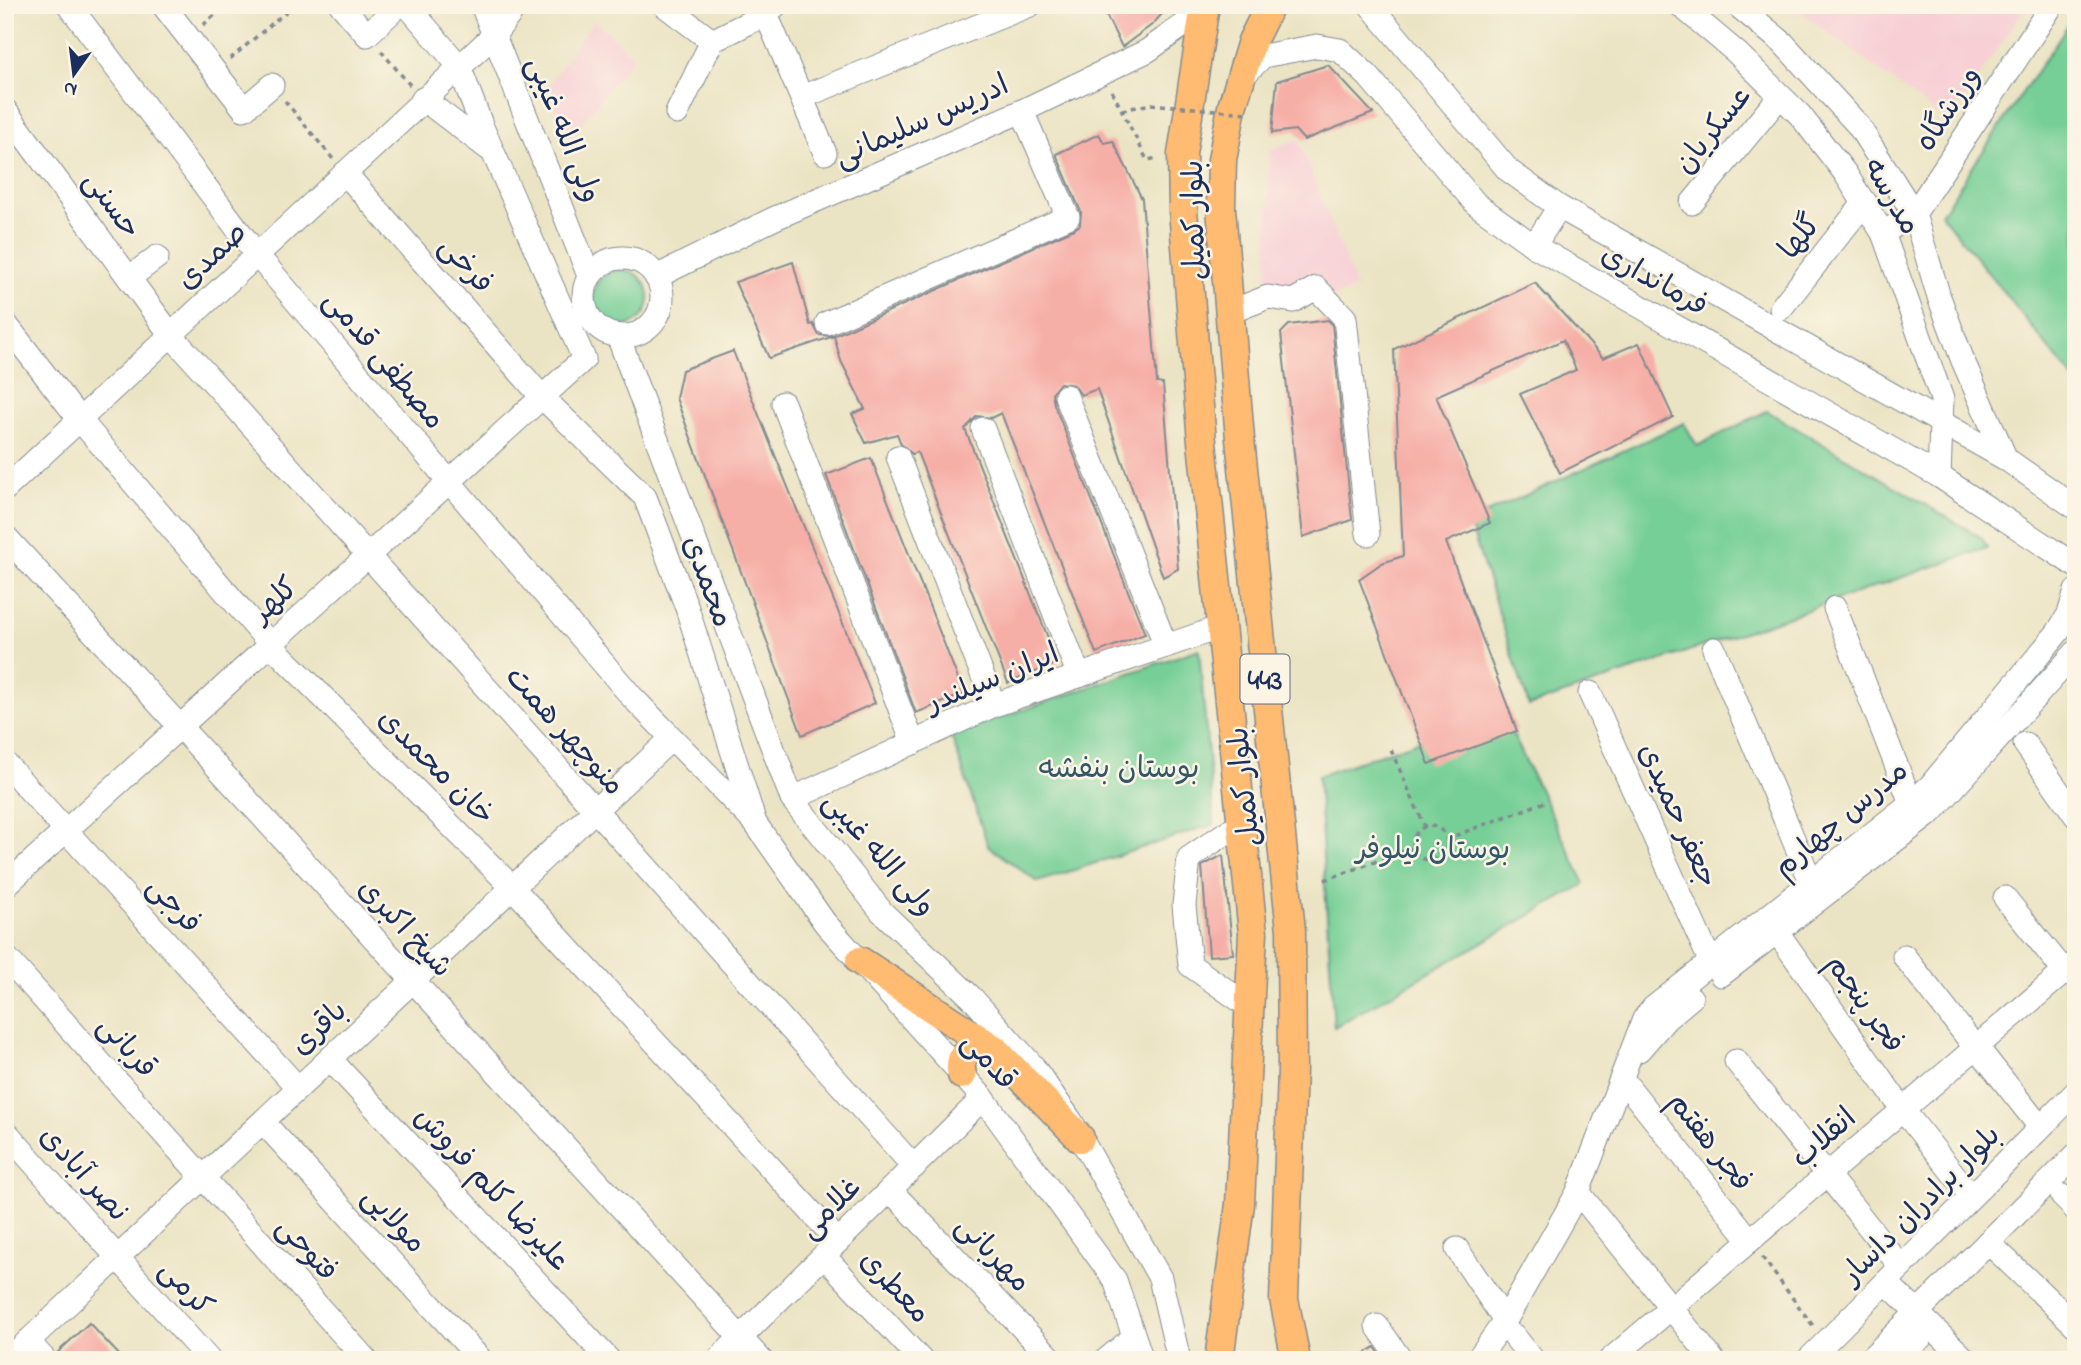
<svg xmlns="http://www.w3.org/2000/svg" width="2081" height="1365" viewBox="0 0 2081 1365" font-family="'Indie Flower','Playpen Sans Arabic',sans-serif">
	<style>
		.built { fill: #f7cfd5 }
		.green { fill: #76cf96; stroke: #487f7a; stroke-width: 2 }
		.building { fill: #f6afa7 }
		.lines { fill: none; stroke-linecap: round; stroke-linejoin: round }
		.minor-casing { stroke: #838a91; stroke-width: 25 }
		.major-casing { stroke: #838a91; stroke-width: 31 }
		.path { stroke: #838a91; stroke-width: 3.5; stroke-dasharray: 5 5; stroke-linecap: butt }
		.minor { stroke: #fff; stroke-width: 23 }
		.major { stroke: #febb71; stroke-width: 28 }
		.path-bridge { stroke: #838a91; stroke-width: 3.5; stroke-dasharray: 5 5; stroke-linecap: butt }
		.labels { text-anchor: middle; stroke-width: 5; stroke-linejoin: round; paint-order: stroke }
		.shield { fill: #fcf5e5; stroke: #5e6a86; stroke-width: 2 }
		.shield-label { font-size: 28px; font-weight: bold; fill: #1b2f5e }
		.street-label { font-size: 30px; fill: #1b2f5e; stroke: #fcf5e5 }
		.park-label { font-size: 30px; fill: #32576c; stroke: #fcf5e5 }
	</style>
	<rect width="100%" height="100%" fill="#fcf5e5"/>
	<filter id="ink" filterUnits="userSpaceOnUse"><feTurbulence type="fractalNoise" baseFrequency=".0143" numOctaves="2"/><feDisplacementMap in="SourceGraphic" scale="14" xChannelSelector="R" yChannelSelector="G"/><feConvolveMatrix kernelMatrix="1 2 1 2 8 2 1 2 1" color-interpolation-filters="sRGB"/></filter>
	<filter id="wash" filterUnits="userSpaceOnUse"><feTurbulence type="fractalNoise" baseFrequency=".00686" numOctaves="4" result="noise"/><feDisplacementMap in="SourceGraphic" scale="28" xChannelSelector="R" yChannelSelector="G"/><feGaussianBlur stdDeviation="1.57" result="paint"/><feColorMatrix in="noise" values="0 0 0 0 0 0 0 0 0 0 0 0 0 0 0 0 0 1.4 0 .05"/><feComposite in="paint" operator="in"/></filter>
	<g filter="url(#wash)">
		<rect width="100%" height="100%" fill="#ebe4c4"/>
		<g class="built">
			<polygon points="1791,5 2027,5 1948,122"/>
			<polygon points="594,20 634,57 570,138 545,90"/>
			<polygon points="1298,139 1356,287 1327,300 1313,282 1288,289 1267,284 1269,150"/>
		</g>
		<g class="green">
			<polygon points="2076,13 2076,382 1941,214"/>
			<circle cx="621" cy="298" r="28"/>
			<polygon points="1767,411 1982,538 1987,548 1529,706 1469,521 1684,423 1697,446"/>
			<polygon points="1199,649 1214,824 1038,882 988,846 951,735"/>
			<polygon points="1502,712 1585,884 1334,1027 1318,776"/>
		</g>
		<g id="blocks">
			<g class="building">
				<polygon points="1101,5 1170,5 1153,24 1122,47"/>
				<polygon points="1328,65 1373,113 1304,140 1295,130 1272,133 1277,81"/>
				<polygon points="1099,134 1104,143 1113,141 1142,199 1157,383 1163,384 1178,569 1163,577 1097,389 1081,395 1074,385 1060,383 1052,393 1054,404 1145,634 1096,653 1001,413 991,418 977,416 965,429 1058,663 1008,683 917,452 912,454 901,444 897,434 866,443 852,414 865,409 841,361 834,336 769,358 735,282 793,262 810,325 813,324 819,335 833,336 1074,229 1080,225 1081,212 1056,154"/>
				<polygon points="1535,283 1603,358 1639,343 1673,417 1560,473 1520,394 1576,370 1563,340 1436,396 1490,523 1446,542 1517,731 1429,764 1359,579 1382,563 1403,556 1394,349"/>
				<polygon points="1328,320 1332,324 1352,520 1303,537 1281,333 1289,325"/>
				<polygon points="733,351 875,703 802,735 676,398 682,370"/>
				<polygon points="871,458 964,694 916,713 826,475"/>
				<polygon points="1223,855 1233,954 1209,956 1202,866"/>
				<polygon points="89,1323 124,1360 65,1360 58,1352"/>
				<polygon points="1375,1347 1384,1360 1355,1360"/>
			</g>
		</g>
	</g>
	<g filter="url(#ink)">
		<use href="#blocks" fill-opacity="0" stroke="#838a91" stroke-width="2"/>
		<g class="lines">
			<defs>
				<g id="minor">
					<polyline points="69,5 257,255 632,697 755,823 825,923 983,1098 1115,1280 1142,1360"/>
					<polyline points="163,5 244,109 272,85"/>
					<polyline points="341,5 367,35 399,5"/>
					<polyline points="482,5 589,276"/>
					<polyline points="664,5 712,41 766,14 776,5"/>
					<polyline points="1370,5 1508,170 1559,207 2006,459 2076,508"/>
					<polyline points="1680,5 1737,53 1800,115 1845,173 1883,233 1942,399 1939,476"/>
					<polyline points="1737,5 1783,43 1858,125 1914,214 1939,297 1963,361 2006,459"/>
					<polyline points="766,14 825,153"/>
					<polyline points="1241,78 1263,56 1317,46 1340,50 1368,76 1476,204 1534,246 1939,476 2076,566"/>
					<polyline points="802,97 1030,5"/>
					<polyline points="423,99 489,149"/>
					<polyline points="5,110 171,335 914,1167"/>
					<polyline points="677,113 712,41"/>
					<polyline points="345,173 542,397 645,497 687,608 754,820"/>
					<polyline points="1692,203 1780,96"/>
					<polyline points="1883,233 1914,214 2052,5"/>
					<polyline points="1534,246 1559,207"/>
					<circle cx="623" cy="297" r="39"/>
					<polyline points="656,277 773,219 1022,111 1147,51 1185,24 1200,5"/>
					<polyline points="129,278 157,257"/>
					<polyline points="1781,308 1865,202"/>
					<polyline points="1230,312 1268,297 1293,301 1316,288 1345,318 1368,534"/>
					<polyline points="5,323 80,420 270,644 513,888 838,1241"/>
					<polyline points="827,323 1068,217 1022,111"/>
					<polyline points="618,336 792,799 882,912 973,999 1032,1065 1071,1121 1160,1278 1179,1360"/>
					<polyline points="1066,396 1166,646"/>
					<polyline points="783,403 913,743"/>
					<polyline points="983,429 1079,676"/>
					<polyline points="898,457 994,705"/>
					<polyline points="5,489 494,35 517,5"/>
					<polyline points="5,536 761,1360"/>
					<polyline points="1835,608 1911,803"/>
					<polyline points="1714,649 1812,884"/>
					<polyline points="1590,693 1711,963"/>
					<polyline points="2025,744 2076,816"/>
					<polyline points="5,763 298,1088"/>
					<polyline points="792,799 994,705 1221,627"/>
					<polyline points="1242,822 1189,858 1184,905 1190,965 1251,1008"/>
					<polyline points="5,886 584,359 482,127 459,66 407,5"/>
					<polyline points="2005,898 2064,971"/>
					<polyline points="1777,932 1903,1110 1971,1196"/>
					<polyline points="5,956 366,1360"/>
					<polyline points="1904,956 1975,1047"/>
					<polyline points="1721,975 1932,812 2076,652"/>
					<polyline points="1639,1050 1666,1019 1691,998"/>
					<polyline points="1984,1056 2040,1127"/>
					<polyline points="330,1059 609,1360"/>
					<polyline points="1736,1061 1901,1267"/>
					<polyline points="1623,1080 1750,1240"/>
					<polyline points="263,1122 481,1360"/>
					<polyline points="5,1131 209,1360"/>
					<polyline points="890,1190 1053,1360"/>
					<polyline points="1578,1192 1713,1360"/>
					<polyline points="2062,1196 2076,1210"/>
					<polyline points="1988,1242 2076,1326"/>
					<polyline points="1457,1249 1505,1321"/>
					<polyline points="824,1256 921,1360"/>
					<polyline points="1886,1282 1966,1360"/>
					<polyline points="1377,1326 1401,1360"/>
					<polyline points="1514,1336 1533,1360"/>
					<polyline points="28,1341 45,1360"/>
					<polyline points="8,1360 670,740"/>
					<polyline points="718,1360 983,1098"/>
					<polyline points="1106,1360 1134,1337"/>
					<polyline points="1477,1360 1505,1321 1578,1192 1644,1019 1653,1008 1911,803 1930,786 2058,632 2069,614 2076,591"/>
					<polyline points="1610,1360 2076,962"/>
					<polyline points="1808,1360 2076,1092"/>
					<polyline points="1869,1360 2076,1155"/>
					<polyline points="1898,1360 1931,1327"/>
				</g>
				<g id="major">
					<polyline points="1205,5 1182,154 1183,210 1202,442 1253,933 1240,1204 1219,1360"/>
					<polyline points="1270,5 1252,41 1232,107 1222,160 1221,208 1240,439 1291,931 1292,1069 1284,1299 1296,1360"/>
					<polyline points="860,961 994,1049 1080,1138"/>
					<path d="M962 1075C956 1052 975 1042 994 1049"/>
				</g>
			</defs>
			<use href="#minor" class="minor-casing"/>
			<use href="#major" class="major-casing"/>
			<g class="path">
				<polyline points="203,25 227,5"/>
				<polyline points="381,51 410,85"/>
				<polyline points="230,59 294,5"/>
				<polyline points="1112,91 1147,160 1159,158"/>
				<polyline points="285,101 333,159"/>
				<polyline points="1122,110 1151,104"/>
				<polyline points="1391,750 1425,827"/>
				<circle cx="1430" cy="843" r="17"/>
				<polyline points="1446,839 1545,802"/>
				<polyline points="1325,880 1413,848"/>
				<polyline points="1762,1257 1814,1327"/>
			</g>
			<use href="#minor" class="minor"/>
			<use href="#major" class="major"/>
			<polyline class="path-bridge" points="1151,104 1247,113"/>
		</g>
	</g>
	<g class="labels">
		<rect class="shield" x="1240.5" y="654.5" width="49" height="49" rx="5"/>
		<g class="shield-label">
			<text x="1265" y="689">443</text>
		</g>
		<g class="street-label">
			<text transform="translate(1947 108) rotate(-57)" y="10">ورزشگاه</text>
			<text transform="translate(921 120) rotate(-24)" y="10">ادریس سلیمانی</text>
			<text transform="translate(565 129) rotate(68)" y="10">ولی الله غیبی</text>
			<text transform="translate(1712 129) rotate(-51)" y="10">عسکریان</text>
			<text transform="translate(1893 196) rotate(60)" y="10">مدرسه</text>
			<text transform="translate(113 204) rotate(54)" y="10">حسنی</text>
			<text transform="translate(1193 220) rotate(-91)" y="10">بلوار کمیل</text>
			<text transform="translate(1799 236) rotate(-51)" y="10">گلها</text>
			<text transform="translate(211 255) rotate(-43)" y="10">صمدی</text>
			<text transform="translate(467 264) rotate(49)" y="10">فرخی</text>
			<text transform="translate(1655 279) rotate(29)" y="10">فرمانداری</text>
			<text transform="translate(385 359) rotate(50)" y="10">مصطفی قدمی</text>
			<text transform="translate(709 581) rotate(70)" y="10">محمدی</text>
			<text transform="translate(274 599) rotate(-42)" y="10">کلهر</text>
			<text transform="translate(992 677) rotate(-22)" y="10">ایران سیلندر</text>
			<text transform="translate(566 730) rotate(48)" y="10">منوچهر همت</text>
			<text transform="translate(437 766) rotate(45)" y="10">خان محمدی</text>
			<text transform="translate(1243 787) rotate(-96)" y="10">بلوار کمیل</text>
			<text transform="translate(1679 815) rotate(66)" y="10">جعفر حمیدی</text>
			<text transform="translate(1840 818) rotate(-40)" y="10">مدرس چهارم</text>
			<text transform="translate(880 853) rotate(49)" y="10">ولی الله غیبی</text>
			<text transform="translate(175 904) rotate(48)" y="10">فرجی</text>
			<text transform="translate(406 927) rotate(47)" y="10">شیخ اکبری</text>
			<text transform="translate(1866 1003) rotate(55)" y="10">فجر پنجم</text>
			<text transform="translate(318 1027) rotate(-43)" y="10">باقری</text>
			<text transform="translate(128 1046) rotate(48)" y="10">قربانی</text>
			<text transform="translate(990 1060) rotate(49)" y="10">قدمی</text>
			<text transform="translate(1823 1137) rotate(-41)" y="10">انقلاب</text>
			<text transform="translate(1711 1141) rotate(52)" y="10">فجر هفتم</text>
			<text transform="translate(85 1173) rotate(48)" y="10">نصر آبادی</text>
			<text transform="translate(493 1188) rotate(47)" y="10">علیرضا کلم فروش</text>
			<text transform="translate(1920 1204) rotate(-45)" y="10">بلوار برادران داسار</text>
			<text transform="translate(829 1207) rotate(-45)" y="10">غلامی</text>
			<text transform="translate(395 1219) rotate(47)" y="10">مولایی</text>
			<text transform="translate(308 1248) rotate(48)" y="10">فتوحی</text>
			<text transform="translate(994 1253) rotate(46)" y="10">مهربانی</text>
			<text transform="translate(896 1286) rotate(47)" y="10">معطری</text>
			<text transform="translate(187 1287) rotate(48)" y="10">کرمی</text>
		</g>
		<g class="park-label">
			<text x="1119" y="777">بوستان بنفشه</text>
			<text x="1433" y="858">بوستان نیلوفر</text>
		</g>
	</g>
	<rect width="2081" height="1365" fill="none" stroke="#fcf5e5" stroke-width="28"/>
	<g transform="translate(74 74) rotate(194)" stroke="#fcf5e5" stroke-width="5" paint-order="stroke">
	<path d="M0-5L12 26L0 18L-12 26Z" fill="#1b2f5e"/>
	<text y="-10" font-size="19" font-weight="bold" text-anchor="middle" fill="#1b2f5e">N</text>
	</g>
</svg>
